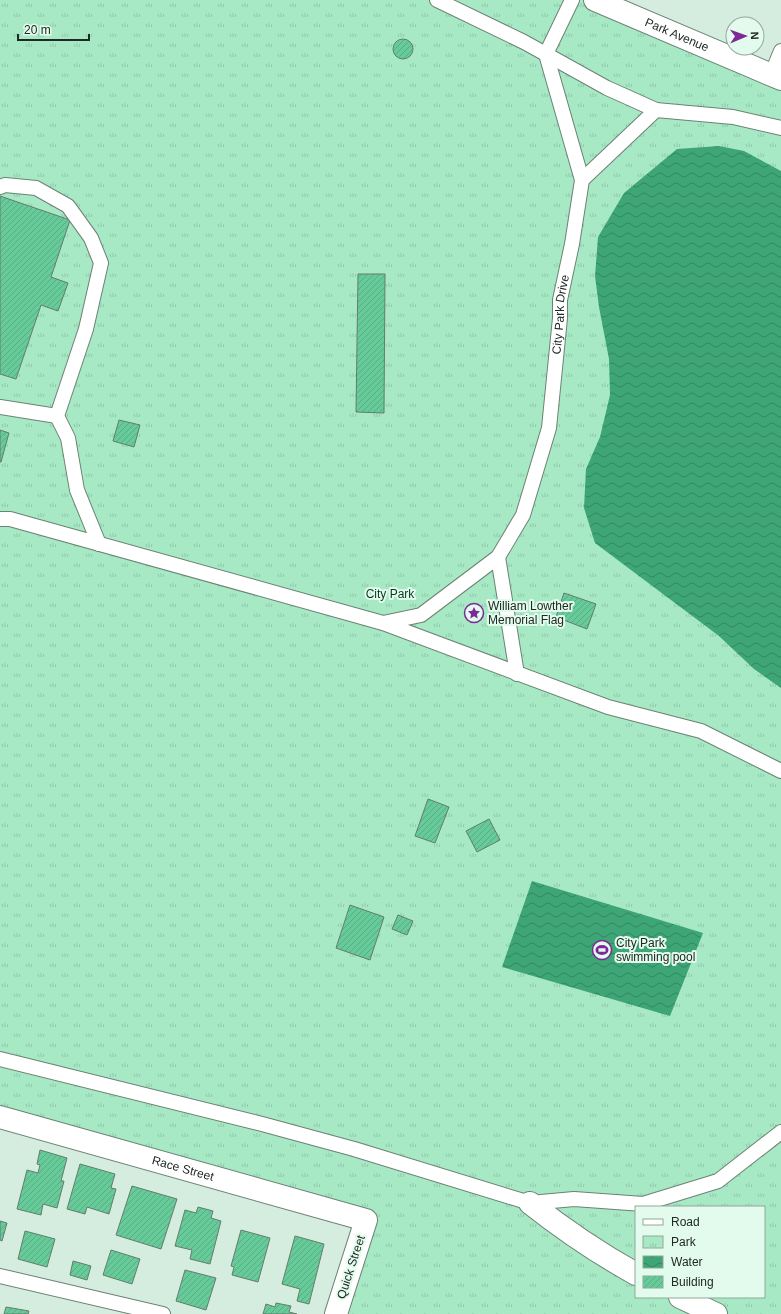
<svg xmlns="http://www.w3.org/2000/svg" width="781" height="1314" viewBox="0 0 781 1314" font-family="Helvetica,sans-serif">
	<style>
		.park { fill: url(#park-tufts); fill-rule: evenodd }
		.water { fill: url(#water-waves) }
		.building { fill: url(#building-hatch); stroke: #657b6e }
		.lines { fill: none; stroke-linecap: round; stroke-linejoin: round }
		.lane-casing { stroke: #6c8275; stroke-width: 16 }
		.street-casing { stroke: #6c8275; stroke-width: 24 }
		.secondary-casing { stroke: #6c8275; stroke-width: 24 }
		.lane { stroke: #fff; stroke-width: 14 }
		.street { stroke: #fff; stroke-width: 22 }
		.secondary { stroke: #fff; stroke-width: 22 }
		.labels { text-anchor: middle; stroke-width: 4; stroke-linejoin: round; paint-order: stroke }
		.street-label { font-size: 12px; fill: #202924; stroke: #e2fbec }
		.park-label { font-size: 12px; fill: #0b3824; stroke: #e2fbec }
		.poi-label { font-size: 12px; fill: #202924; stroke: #e2fbec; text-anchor: start }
	</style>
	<defs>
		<pattern id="park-tufts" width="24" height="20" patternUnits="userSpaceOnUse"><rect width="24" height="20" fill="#a7e9c5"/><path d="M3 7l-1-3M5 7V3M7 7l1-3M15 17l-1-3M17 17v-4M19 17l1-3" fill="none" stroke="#8fc8a9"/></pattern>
		<pattern id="water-waves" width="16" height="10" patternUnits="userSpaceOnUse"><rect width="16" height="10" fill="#3da576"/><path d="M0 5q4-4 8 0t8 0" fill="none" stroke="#338661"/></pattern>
		<pattern id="building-hatch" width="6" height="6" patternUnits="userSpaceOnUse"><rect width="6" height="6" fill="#66cb99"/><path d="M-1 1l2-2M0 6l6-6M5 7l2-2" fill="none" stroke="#58ae84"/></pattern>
	</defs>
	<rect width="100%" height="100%" fill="#d5eddf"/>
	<path class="park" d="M0 0H625L781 71V1314H340L366 1220 0 1117ZM636 1207H764V1297H636Z"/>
	<g class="water">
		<polygon points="719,146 744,151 781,171 781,688 754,669 719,636 595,543 584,508 586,469 600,437 610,395 609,359 599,307 595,276 598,237 624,193 677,149"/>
		<polygon points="532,881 703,933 670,1016 502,967"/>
	</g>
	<g class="building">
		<circle cx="403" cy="49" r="10"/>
		<polygon points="0,196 70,220 51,277 68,283 58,311 41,305 16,379 0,374"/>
		<polygon points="358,274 385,274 384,413 356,412"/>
		<polygon points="119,420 140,425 134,447 113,441"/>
		<polygon points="0,430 9,433 1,462 0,462"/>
		<polygon points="564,593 596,604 587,629 556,617"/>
		<polygon points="428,799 449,807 435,843 415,836"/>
		<polygon points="489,819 500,840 477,852 466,831"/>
		<polygon points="350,905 384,917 370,960 336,948"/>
		<polygon points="398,915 413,921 407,935 392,929"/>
		<polygon points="40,1150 67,1158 61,1181 64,1181 57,1208 43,1204 41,1215 17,1209 27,1170 38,1173 40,1165 37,1164"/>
		<polygon points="80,1164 115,1174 111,1188 116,1189 109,1214 87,1207 85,1214 67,1209"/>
		<polygon points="132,1186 177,1199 161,1249 116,1235"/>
		<polygon points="198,1207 213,1211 211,1218 221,1221 210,1264 190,1259 192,1250 175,1246 185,1210 196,1213"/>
		<polygon points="0,1221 7,1223 2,1241 0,1240"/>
		<polygon points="241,1230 270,1238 258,1282 232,1275 234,1267 231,1266"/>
		<polygon points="25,1231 55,1239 47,1267 18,1259"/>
		<polygon points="295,1236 324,1244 309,1304 297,1301 300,1289 282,1284"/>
		<polygon points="111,1250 140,1259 132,1284 103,1275"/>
		<polygon points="73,1261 91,1266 87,1280 70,1275"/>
		<polygon points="185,1270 216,1278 206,1310 176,1301"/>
		<polygon points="276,1303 291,1306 289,1312 297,1314 263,1314 266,1304 275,1307"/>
		<polygon points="6,1307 29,1311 28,1314 4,1314"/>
	</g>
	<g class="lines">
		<defs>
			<g id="lane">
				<polyline points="437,0 524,42 607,88 656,110 733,117 781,128"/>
				<polyline points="546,54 572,0"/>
				<polyline points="771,75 781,51"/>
				<polyline points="582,180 656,110"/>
				<polyline points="0,187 5,185 36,188 68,206 91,238 101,263 86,329 57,416 68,438 77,490 99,544"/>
				<polyline points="0,407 57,416"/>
				<polyline points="0,519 10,519 383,623 608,707 701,731 781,771"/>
				<polyline points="498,557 517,674"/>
				<path id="s1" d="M383 623 421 615 498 557 523 515 549 428 560 318V300L572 244 582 180 546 54"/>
				<polyline points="0,1059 262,1124 354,1149 530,1203 574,1199 643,1204 718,1181 781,1132"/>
				<polyline points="0,1276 163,1314"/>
			</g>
			<g id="street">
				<path id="s2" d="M0 1117 366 1220 336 1314"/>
				<path d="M530 1203C563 1229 598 1253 636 1274"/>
				<polyline points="680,1297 716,1314"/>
			</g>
			<g id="secondary">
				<path id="s3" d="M595 0 781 79"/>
			</g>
		</defs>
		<use href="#lane" class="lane-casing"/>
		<use href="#street" class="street-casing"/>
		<use href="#secondary" class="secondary-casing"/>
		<use href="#lane" class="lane"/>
		<use href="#street" class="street"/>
		<use href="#secondary" class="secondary"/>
	</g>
	<defs>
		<symbol id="sight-ring" viewBox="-11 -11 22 22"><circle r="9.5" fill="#e2fbec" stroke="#7d2897" stroke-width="1.5"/><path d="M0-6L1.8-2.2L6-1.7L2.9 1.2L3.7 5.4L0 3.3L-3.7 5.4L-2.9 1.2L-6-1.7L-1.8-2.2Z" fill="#7d2897"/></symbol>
		<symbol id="stadium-ring" viewBox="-11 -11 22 22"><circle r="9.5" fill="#e2fbec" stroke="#7d2897" stroke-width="1.5"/><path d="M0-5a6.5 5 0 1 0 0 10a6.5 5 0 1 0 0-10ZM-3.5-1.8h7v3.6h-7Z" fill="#7d2897"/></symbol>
	</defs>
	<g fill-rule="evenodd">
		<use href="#sight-ring" x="463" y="602" width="22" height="22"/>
		<use href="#stadium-ring" x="591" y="939" width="22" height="22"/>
	</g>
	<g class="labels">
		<g class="street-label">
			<text dy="4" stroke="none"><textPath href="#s3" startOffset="89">Park Avenue</textPath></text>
			<text dy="4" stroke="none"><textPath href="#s1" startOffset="389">City Park Drive</textPath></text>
			<text dy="4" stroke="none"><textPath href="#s2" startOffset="190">Race Street</textPath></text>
			<text transform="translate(351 1267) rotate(-72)" y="4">Quick Street</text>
		</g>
		<g class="park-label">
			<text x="390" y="598">City Park</text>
		</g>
		<g class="poi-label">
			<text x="488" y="610">William Lowther<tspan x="488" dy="14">Memorial Flag</tspan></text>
			<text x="616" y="947">City Park<tspan x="616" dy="14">swimming pool</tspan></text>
		</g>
	</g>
	<rect x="635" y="1206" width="130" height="92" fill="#e2fbec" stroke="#94a79c"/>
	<rect x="643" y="1219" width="20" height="6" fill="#ffffff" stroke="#94a79c"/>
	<text x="671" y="1226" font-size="12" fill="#202924">Road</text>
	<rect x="643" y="1236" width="20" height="12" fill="url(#park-tufts)" stroke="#94a79c"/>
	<text x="671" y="1246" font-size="12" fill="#202924">Park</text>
	<rect x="643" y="1256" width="20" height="12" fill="url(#water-waves)" stroke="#94a79c"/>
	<text x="671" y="1266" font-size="12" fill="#202924">Water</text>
	<rect x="643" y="1276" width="20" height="12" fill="url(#building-hatch)" stroke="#94a79c"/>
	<text x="671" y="1286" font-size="12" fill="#202924">Building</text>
	<g transform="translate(745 36) rotate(88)"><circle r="19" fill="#e2fbec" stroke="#94a79c"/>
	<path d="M0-3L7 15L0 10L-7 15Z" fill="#7d2897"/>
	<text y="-6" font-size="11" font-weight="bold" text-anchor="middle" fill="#202924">N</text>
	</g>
	<path d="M18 34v6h71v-6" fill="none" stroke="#202924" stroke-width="2"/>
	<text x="24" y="34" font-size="12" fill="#202924" stroke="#e2fbec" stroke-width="3" paint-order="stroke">20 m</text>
</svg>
